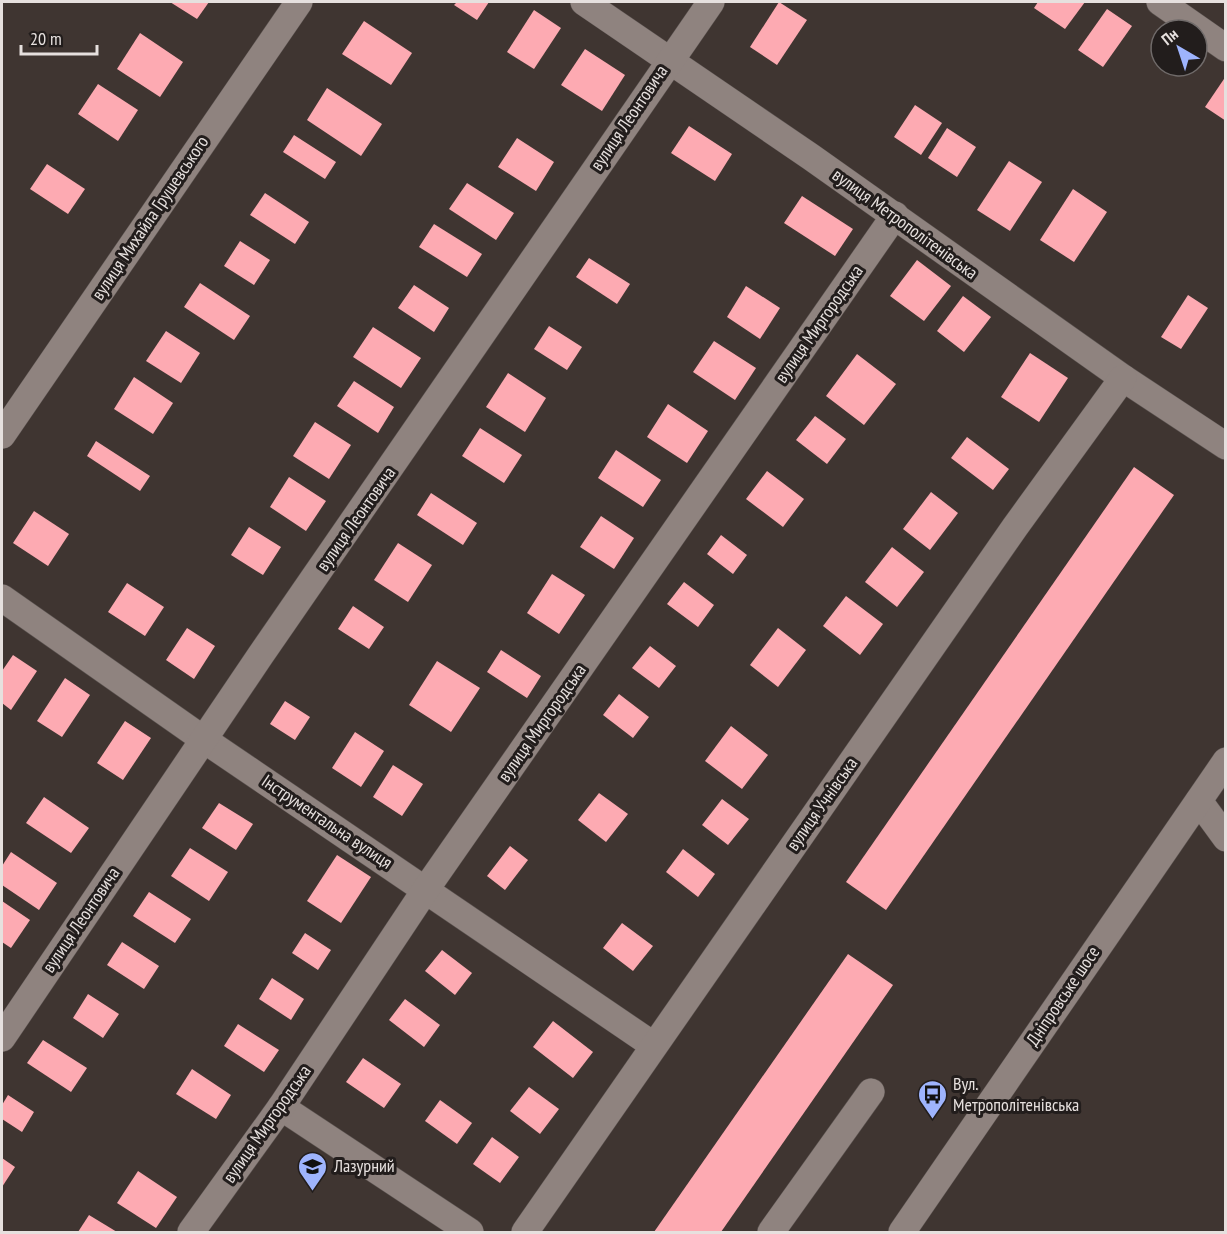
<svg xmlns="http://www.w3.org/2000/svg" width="1227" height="1234" viewBox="0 0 1227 1234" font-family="'PT Sans Narrow',sans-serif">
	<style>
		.building { fill: #fdaab2 }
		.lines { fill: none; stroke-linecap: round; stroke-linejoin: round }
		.minor-casing { stroke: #5b5350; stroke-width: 28 }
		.minor { stroke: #8f837f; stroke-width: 27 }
		.labels { text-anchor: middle; stroke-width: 6; stroke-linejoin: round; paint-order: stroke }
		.street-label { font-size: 18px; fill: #e6e0de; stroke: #221d1c }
		.poi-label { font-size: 18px; fill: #e6e0de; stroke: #221d1c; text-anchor: start }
	</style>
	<rect width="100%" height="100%" fill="#3f3531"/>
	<g class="building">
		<polygon points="170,2 209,2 197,19"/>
		<polygon points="457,2 489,2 477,20 454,5"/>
		<polygon points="779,2 807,20 777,65 750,47"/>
		<polygon points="1038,2 1085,2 1065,29 1034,8"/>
		<polygon points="1107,9 1132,26 1103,67 1078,50"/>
		<polygon points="534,10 561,28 534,69 507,52"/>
		<polygon points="364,21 412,53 391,85 342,54"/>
		<polygon points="140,33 183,62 160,97 117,69"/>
		<polygon points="585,49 625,75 602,111 561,85"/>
		<polygon points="1226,76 1226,121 1205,107"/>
		<polygon points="98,84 138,110 118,141 78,114"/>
		<polygon points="327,88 382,124 361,156 307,120"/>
		<polygon points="915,105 942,123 921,155 894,137"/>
		<polygon points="689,126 732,154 715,181 671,153"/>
		<polygon points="947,128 976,147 957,177 928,158"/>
		<polygon points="294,135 336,162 325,179 283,152"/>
		<polygon points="517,138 554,162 536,191 498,167"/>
		<polygon points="1009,161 1042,182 1010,231 977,210"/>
		<polygon points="47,164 85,189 68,214 30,189"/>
		<polygon points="467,183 514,213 496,240 449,209"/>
		<polygon points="1073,189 1107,212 1074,262 1040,240"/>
		<polygon points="265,193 309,222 295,244 250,215"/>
		<polygon points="802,196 853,229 835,256 784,223"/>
		<polygon points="434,224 482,254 467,277 419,247"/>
		<polygon points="240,241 270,260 254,285 224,266"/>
		<polygon points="589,258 630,284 617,304 576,277"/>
		<polygon points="917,260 951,286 924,321 890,296"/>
		<polygon points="200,283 250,316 234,340 184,307"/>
		<polygon points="414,285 449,308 434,332 398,308"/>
		<polygon points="746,286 780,308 760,339 727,317"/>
		<polygon points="1188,295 1208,308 1181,349 1161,337"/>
		<polygon points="963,296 991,317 964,352 937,331"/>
		<polygon points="549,326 582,347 567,370 534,349"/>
		<polygon points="373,327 421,358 401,388 353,357"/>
		<polygon points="166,331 200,353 181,383 146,361"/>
		<polygon points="714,341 756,368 735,400 693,372"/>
		<polygon points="1030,353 1068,378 1039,422 1001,397"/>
		<polygon points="857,354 896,384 864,425 826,396"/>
		<polygon points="508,373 546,398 525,432 486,407"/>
		<polygon points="134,377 173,403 153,434 114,409"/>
		<polygon points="354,381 394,407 378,433 337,406"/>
		<polygon points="668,404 708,431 687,463 647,437"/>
		<polygon points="815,416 846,439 827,464 796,440"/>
		<polygon points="315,422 351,445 329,479 293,456"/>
		<polygon points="480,428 522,455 504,483 462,456"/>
		<polygon points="967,437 1009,469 993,490 951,458"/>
		<polygon points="96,441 150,476 140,491 87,456"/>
		<polygon points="616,450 661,480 643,507 598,478"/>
		<polygon points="1134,467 1174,495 886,910 846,882"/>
		<polygon points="767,471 804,499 783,527 746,499"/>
		<polygon points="289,477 326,501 306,531 270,507"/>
		<polygon points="931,492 958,513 930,550 903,529"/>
		<polygon points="431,493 477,523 463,545 417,515"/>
		<polygon points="34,511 69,534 48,566 13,543"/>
		<polygon points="601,516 634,538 614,569 580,547"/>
		<polygon points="249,527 281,547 263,575 231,555"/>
		<polygon points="721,535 747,555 733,574 707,554"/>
		<polygon points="398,543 432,565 408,602 374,580"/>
		<polygon points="892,547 924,572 897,607 865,582"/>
		<polygon points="552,574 585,595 559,634 527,613"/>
		<polygon points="684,582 714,605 698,627 667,604"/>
		<polygon points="127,583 164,607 145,636 108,612"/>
		<polygon points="846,596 883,624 860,655 823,626"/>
		<polygon points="353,606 384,627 369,649 338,629"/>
		<polygon points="187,628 215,646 194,679 166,660"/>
		<polygon points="778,628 806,650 778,687 750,665"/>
		<polygon points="650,646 676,666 659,688 632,668"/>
		<polygon points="501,650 541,676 527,698 487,672"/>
		<polygon points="13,655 37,671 11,710 2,703 2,671"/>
		<polygon points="437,661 480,688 451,732 409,705"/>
		<polygon points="65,678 90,695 62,737 37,721"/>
		<polygon points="619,694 649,717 633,738 603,715"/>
		<polygon points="285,701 310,717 295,740 270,724"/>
		<polygon points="125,721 151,738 123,780 97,763"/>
		<polygon points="731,726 768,755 742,789 705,761"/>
		<polygon points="355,732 384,751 361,787 332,768"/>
		<polygon points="393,765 423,784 402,816 373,797"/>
		<polygon points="599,793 628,814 606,842 578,820"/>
		<polygon points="44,797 89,828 71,853 26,823"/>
		<polygon points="722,799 749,819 728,845 702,825"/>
		<polygon points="219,803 253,824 236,850 202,828"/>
		<polygon points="510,846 528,860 505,890 487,876"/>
		<polygon points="190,848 228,872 209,901 171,876"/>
		<polygon points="683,849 715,874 698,897 666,872"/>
		<polygon points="11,852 57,883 39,910 2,885 2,866"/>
		<polygon points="337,855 371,877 341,923 307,901"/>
		<polygon points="149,892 191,919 175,943 133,916"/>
		<polygon points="2,901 30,920 11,948 2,942"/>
		<polygon points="622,923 653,946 633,971 603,948"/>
		<polygon points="305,933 331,950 318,970 292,953"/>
		<polygon points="122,942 159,966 144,989 107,965"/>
		<polygon points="442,950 472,973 455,995 425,971"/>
		<polygon points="848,954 893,985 721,1232 654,1232"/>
		<polygon points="272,978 304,999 291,1020 259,999"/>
		<polygon points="88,994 119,1014 103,1038 73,1018"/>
		<polygon points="405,999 440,1025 424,1047 389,1020"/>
		<polygon points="553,1021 593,1052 573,1078 533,1047"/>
		<polygon points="238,1024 279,1050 264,1072 224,1046"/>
		<polygon points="43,1040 87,1068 71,1092 27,1063"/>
		<polygon points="363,1058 401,1084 384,1108 346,1082"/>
		<polygon points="192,1069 231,1095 216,1119 176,1094"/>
		<polygon points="529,1087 559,1109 540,1134 510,1111"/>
		<polygon points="8,1095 34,1112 22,1132 2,1119 2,1105"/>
		<polygon points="440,1100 472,1123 457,1144 425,1121"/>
		<polygon points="492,1137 519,1157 500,1183 473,1164"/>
		<polygon points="2,1158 15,1167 2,1187"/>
		<polygon points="138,1171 177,1197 156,1228 117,1203"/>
		<polygon points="89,1215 117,1232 78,1232"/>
	</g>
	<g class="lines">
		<defs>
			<g id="minor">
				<polyline points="584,2 811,157 1123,378 1226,446"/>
				<polyline points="1160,2 1226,48"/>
				<polyline points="2,435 299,2"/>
				<polyline points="2,598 203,739 653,1045"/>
				<polyline points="1199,801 1226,838"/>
				<polyline points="2,1038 260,656 711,2"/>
				<polyline points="281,1107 470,1232"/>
				<polyline points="191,1232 281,1107 426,889 895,215"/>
				<polyline points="525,1232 1015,527 1123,378"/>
				<polyline points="771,1232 871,1092"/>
				<polyline points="902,1232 1226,761"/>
			</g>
		</defs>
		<use href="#minor" class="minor-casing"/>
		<use href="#minor" class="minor"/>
	</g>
	<defs>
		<symbol id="bus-pin" viewBox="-11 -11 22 30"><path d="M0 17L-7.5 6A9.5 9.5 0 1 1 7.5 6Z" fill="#9eb4fd" stroke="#221d1c"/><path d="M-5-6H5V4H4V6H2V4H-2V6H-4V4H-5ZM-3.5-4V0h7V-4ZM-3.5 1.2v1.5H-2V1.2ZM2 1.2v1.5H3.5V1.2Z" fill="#111"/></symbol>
		<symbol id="school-pin" viewBox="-11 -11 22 30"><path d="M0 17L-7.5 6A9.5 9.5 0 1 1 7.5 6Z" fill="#9eb4fd" stroke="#221d1c"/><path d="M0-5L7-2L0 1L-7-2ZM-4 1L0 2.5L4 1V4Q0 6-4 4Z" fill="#111"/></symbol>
	</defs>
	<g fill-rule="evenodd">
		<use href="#bus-pin" x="916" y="1078" width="33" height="45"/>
		<use href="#school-pin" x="296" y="1150" width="33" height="45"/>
	</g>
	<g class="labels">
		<g class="street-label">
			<text transform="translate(629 118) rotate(-56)" y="6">вулиця Леонтовича</text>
			<text transform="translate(150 218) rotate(-56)" y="6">вулиця Михайла Грушевського</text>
			<text transform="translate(905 224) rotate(36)" y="6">вулиця Метрополітенівська</text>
			<text transform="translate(819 324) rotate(-55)" y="6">вулиця Миргородська</text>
			<text transform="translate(356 519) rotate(-55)" y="6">вулиця Леонтовича</text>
			<text transform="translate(542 723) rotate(-55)" y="6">вулиця Миргородська</text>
			<text transform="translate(822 804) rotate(-55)" y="6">вулиця Учнівська</text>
			<text transform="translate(327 822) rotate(34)" y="6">Інструментальна вулиця</text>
			<text transform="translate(81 920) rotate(-56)" y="6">вулиця Леонтовича</text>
			<text transform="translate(1063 996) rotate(-56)" y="6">Дніпровське шосе</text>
			<text transform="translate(267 1124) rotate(-55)" y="6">вулиця Миргородська</text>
		</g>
		<g class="poi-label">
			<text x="953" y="1090">Вул.<tspan x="953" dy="21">Метрополітенівська</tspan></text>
			<text x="334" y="1172">Лазурний</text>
		</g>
	</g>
	<rect width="1227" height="1234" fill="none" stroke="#e6e0de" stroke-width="6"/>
	<g transform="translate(1179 48) rotate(321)"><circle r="28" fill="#221d1c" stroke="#706b6a" stroke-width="1.5"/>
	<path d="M0-4.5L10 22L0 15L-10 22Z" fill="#9eb4fd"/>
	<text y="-9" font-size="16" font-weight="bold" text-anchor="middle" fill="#e6e0de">Пн</text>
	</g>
	<path d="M21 45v9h76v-9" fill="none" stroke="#e6e0de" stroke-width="3"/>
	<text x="30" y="45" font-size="18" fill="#e6e0de" stroke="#221d1c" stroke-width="4.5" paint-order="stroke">20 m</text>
</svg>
